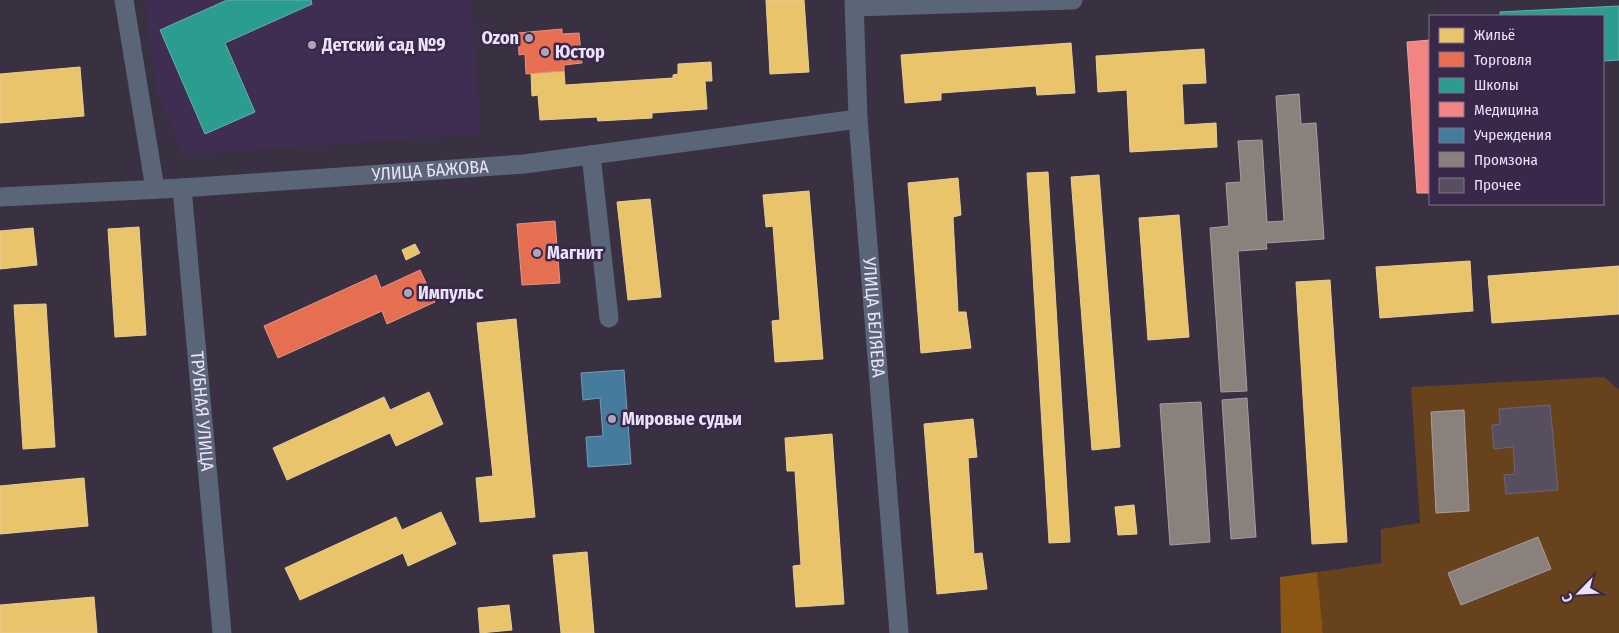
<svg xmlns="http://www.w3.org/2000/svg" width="1619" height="633" viewBox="0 0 1619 633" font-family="'Fira Sans Condensed',sans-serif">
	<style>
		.built { fill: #3f2d52 }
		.green { fill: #67421d }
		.forest { fill: #8b5613 }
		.homes { fill: #e9c46a; stroke: #eacd95 }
		.shops { fill: #e76f51; stroke: #e89283 }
		.schools { fill: #2a9d8f; stroke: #64b2ae }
		.health { fill: #f28482; stroke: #f0a0a5 }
		.public { fill: #457b9d; stroke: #779ab8 }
		.industry { fill: #8a817c; stroke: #a79ea1 }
		.building { fill: #574f5f; stroke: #6d6576 }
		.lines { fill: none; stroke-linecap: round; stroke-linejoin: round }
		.street { stroke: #5a6678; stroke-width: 19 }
		.poi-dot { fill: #ada4b8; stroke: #39284a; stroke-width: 2 }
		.labels { text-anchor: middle; stroke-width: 5; stroke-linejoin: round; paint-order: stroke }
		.poi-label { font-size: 18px; font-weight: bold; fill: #ebe2f8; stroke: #39284a; text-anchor: start }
		.street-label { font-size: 18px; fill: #ebe2f8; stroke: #39284a }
	</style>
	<rect width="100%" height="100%" fill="#393042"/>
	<polygon class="built" points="145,0 471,0 481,134 183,155 156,90"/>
	<polygon class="green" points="1604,377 1619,390 1619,633 1323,633 1317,572 1381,563 1381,529 1420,523 1411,387"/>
	<polygon class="forest" points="1317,572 1323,633 1281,633 1280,577"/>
	<g class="homes">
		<polygon points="766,0 804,0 809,72 770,74"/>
		<polygon points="1071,43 1075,93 1037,95 1036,86 941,93 941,100 905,103 901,55"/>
		<polygon points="1204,49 1206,83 1182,84 1184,125 1216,123 1217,147 1130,152 1127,90 1098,92 1096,56"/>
		<polygon points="711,62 712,81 705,81 707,109 652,113 652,118 598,121 597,117 540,120 538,95 532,96 531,73 564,71 565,85 673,78 673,75 678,74 678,64"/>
		<polygon points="80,67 84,116 0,123 0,74"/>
		<polygon points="1048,172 1070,542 1049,543 1027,173"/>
		<polygon points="1099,175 1120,447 1092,450 1071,177"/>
		<polygon points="958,178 961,215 953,217 958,312 966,312 971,348 921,353 908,183"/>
		<polygon points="809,191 823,359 775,362 772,321 780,320 773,226 766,227 763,195"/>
		<polygon points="650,199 661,297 628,300 617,202"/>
		<polygon points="1179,215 1189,337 1148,340 1139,218"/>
		<polygon points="139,227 146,335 115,337 108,229"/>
		<polygon points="33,228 37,265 0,269 0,231"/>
		<polygon points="415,244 420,253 406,260 402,250"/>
		<polygon points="1470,261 1473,311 1380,318 1376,267"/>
		<polygon points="1619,266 1619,314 1492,323 1488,276"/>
		<polygon points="1330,280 1347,542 1312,544 1296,282"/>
		<polygon points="46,304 55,447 23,449 14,305"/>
		<polygon points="516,319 535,517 480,522 476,478 493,476 477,323"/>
		<polygon points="429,392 443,424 396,446 390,433 287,480 273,448 384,397 390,410"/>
		<polygon points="973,419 977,457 968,458 974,554 982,553 987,589 937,594 924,424"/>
		<polygon points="832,434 844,604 796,607 793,566 801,565 795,471 787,471 785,438"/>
		<polygon points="84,478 88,526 0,534 0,486"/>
		<polygon points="1134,505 1137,534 1118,535 1115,507"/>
		<polygon points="441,512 456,544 408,566 403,553 300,600 285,568 396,517 402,530"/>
		<polygon points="587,552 594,633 561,633 553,555"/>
		<polygon points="94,597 97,633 0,633 0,605"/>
		<polygon points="509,605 512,630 480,633 478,608"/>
	</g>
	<g class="shops">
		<polygon points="562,29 562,34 579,33 582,63 564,65 564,71 526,74 525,54 519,55 518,33"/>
		<polygon points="555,221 560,283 522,285 517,224"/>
		<polygon points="420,270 435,302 387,324 382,311 278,358 264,326 376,275 381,288"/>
	</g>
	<g class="schools">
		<polygon points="227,0 311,0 312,4 225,43 255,112 205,134 160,30"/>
		<polygon points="1619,6 1619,60 1603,61 1603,16 1500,16 1500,12"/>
	</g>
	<polygon class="health" points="1430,40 1430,193 1417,193 1407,42"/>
	<polygon class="public" points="624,370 631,464 588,467 586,437 603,436 600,398 583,400 581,373"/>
	<g class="industry">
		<polygon points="1299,94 1301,124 1316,123 1324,239 1266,243 1267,249 1238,251 1247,391 1221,392 1210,228 1229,226 1226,183 1241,182 1238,141 1262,140 1267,222 1284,221 1276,96"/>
		<polygon points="1247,398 1256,537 1231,539 1222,400"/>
		<polygon points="1201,402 1210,542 1170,545 1160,404"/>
		<polygon points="1464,410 1469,511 1436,513 1431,412"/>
		<polygon points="1538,537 1551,569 1461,605 1448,573"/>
	</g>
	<polygon class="building" points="1550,405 1558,490 1506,494 1504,475 1515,474 1513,447 1494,449 1492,425 1500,424 1499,409"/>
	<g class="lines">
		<g class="street">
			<polyline points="124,0 155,189"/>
			<path id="s1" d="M854 0 858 119 899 633"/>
			<polyline points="855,7 1073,0"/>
			<polyline points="591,155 609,318"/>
			<path id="s2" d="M182 188 222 633"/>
			<path id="s3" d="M0 197 182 188 524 164 858 119"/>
		</g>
	</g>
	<g class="poi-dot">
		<circle cx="529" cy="38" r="5"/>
		<circle cx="312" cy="45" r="5"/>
		<circle cx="545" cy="52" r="5"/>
		<circle cx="537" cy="253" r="5"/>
		<circle cx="408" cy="293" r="5"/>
		<circle cx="612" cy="419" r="5"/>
	</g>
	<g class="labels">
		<g class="poi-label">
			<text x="519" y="44" text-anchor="end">Ozon</text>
			<text x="322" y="51">Детский сад №9</text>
			<text x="555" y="58">Юстор</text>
			<text x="547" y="259">Магнит</text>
			<text x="418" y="299">Импульс</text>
			<text x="622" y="425">Мировые судьи</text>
		</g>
		<g class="street-label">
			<text dy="6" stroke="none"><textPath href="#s3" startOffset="431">УЛИЦА БАЖОВА</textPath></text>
			<text dy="6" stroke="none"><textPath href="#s1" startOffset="318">УЛИЦА БЕЛЯЕВА</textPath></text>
			<text dy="6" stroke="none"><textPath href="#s2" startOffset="224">ТРУБНАЯ УЛИЦА</textPath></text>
		</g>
	</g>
	<rect x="1429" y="15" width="175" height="190" fill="#39284a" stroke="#807290"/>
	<rect x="1439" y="28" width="25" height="15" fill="#e9c46a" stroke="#807290"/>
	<text x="1474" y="40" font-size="15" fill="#ebe2f8">Жильё</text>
	<rect x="1439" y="52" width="25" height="15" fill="#e76f51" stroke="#807290"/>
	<text x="1474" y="65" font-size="15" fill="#ebe2f8">Торговля</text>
	<rect x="1439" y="78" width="25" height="15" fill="#2a9d8f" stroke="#807290"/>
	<text x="1474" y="90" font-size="15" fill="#ebe2f8">Школы</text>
	<rect x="1439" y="102" width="25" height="15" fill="#f28482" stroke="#807290"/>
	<text x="1474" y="115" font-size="15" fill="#ebe2f8">Медицина</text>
	<rect x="1439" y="128" width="25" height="15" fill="#457b9d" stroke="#807290"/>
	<text x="1474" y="140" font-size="15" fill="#ebe2f8">Учреждения</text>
	<rect x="1439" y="152" width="25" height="15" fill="#8a817c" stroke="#807290"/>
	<text x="1474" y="165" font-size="15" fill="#ebe2f8">Промзона</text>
	<rect x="1439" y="178" width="25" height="15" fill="#574f5f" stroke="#807290"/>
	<text x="1474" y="190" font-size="15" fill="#ebe2f8">Прочее</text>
	<g transform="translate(1579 593) rotate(246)" stroke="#39284a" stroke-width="4" paint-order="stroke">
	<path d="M0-4L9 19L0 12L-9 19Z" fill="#ebe2f8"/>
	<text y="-8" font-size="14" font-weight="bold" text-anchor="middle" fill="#ebe2f8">С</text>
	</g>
</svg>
